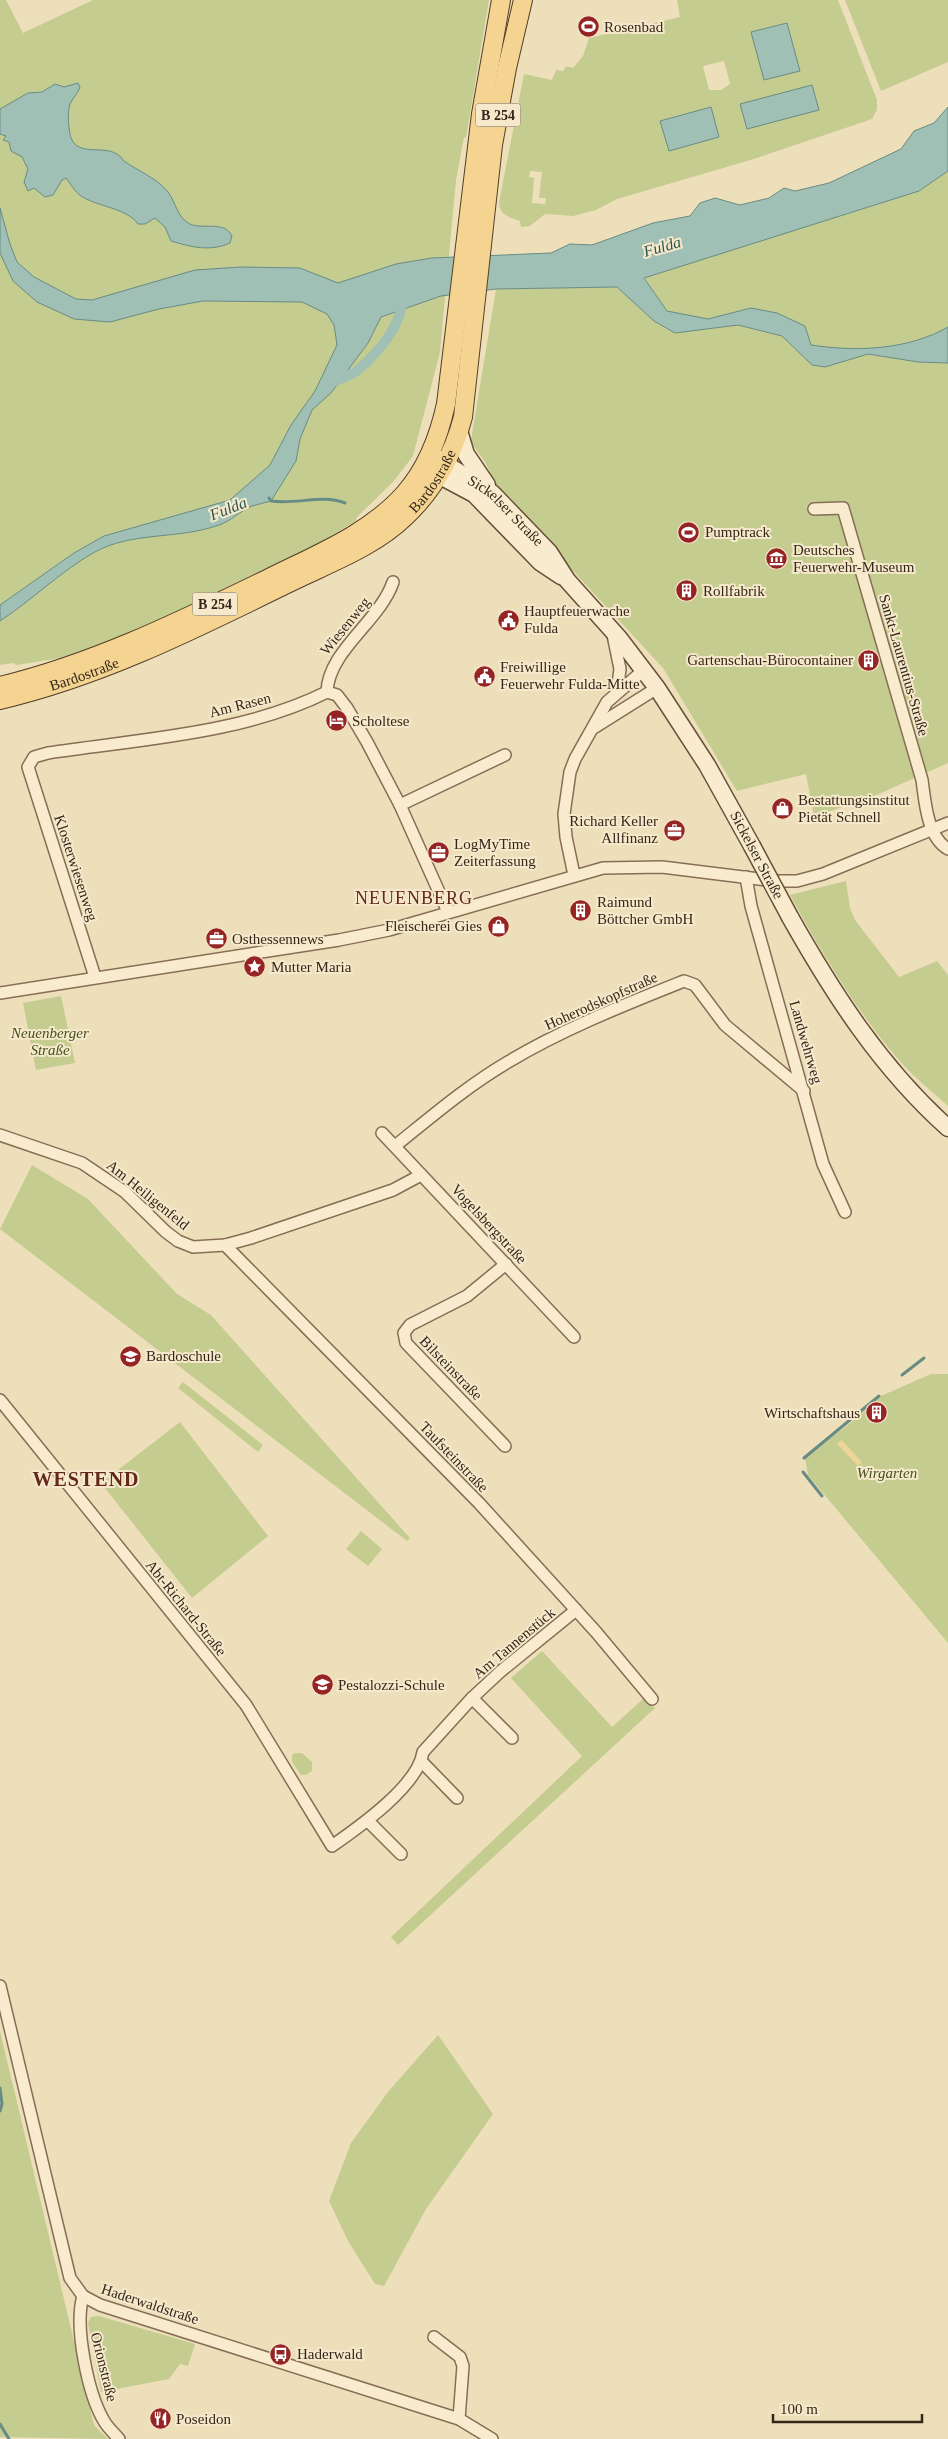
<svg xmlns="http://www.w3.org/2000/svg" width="948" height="2439" viewBox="0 0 948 2439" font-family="'Times New Roman',serif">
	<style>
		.green { fill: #c5cc90; fill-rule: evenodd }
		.sand { fill: #ecd597 }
		.water { fill: #a0bfb5; stroke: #678c83 }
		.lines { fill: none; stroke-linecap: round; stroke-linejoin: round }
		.stream { stroke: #678c83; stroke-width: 3 }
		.canal { stroke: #a0bfb5; stroke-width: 10 }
		.minor-casing { stroke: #866e55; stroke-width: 14 }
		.secondary-casing { stroke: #674f38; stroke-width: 19 }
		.primary-casing { stroke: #533d2a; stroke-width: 20 }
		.minor { stroke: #f9ecce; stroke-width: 11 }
		.secondary { stroke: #f9ecce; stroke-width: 16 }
		.primary { stroke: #f4d490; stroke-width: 18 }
		.secondary-bridge-casing { stroke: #674f38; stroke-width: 19; stroke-linecap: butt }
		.secondary-bridge { stroke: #f9ecce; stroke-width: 16 }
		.labels { text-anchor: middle; stroke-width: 4; stroke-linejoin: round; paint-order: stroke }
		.shield { fill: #f6e9cb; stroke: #6e614f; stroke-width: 1 }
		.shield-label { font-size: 14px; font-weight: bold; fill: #34271a }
		.poi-label { font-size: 15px; fill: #34271a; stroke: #f6e9cb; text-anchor: start }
		.street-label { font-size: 15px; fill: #34271a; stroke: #f6e9cb }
		.park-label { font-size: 15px; font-style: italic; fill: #455120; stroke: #f6e9cb }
		.water-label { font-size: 16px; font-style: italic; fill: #295551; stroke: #f6e9cb }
		.quarter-label { font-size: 18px; letter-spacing: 1px; fill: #622819; stroke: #f6e9cb }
		.district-label { font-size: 20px; font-weight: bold; letter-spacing: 1px; fill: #622819; stroke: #f6e9cb }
	</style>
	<rect width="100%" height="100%" fill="#eedfbb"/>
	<g class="green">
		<polygon points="0,0 6,0 23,33 93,0 489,0 466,138 464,137 456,180 440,352 413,456 393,482 356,518 357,520 276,569 74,656 16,665 14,663 0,665"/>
		<path d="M677 0H838L877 100V110L872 119 754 159 617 199 596 210 573 216 545 214 530 226 521 227 520 221C509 217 499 215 499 202L524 74 552 80 556 70 563 71 566 66 573 68 583 56 589 38 680 17ZM724 61 730 84 721 90H709L703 66ZM530 171 542 172 539 198H546L545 204 532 203 534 178 529 177Z"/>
		<polygon points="845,0 948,0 948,62 881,91"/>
		<path d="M948 171V327C908 350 856 352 810 345L805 326 777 313 751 308 708 319 667 311 644 277 919 191Z"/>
		<path d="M617 287 654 321 675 333 738 325 782 336 812 365 825 367 868 354 918 362 948 363V763L879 794 814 817 806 774 737 791 663 668 498 490C493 482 491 472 486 464 481 455 475 450 471 440L496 289Z"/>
		<path d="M846 881 850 908 855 920 899 977 937 961 948 975V1106C937 1096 925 1086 914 1076 867 1029 822 954 790 895Z"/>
		<polygon points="61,996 75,1063 36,1070 23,1003"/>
		<polygon points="32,1165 88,1199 177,1294 211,1315 410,1538 407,1541 0,1229"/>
		<polygon points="931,1374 948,1374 948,1643 808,1475 805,1458 853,1421 881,1396"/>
		<polygon points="183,1382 263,1445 258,1452 178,1388"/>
		<polygon points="180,1422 268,1536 192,1598 101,1483"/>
		<polygon points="361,1531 382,1549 368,1566 346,1549"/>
		<polygon points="542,1651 612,1727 644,1698 655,1708 398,1945 391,1937 582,1756 511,1678"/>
		<polygon points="295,1753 302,1753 312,1762 312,1771 306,1775 301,1775 292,1762 292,1755"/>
		<polygon points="0,2031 94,2425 108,2439 0,2437"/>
		<polygon points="438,2035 493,2114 426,2209 384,2286 375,2284 348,2241 329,2201 351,2143 388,2092"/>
		<polygon points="99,2316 195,2344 188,2366 180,2364 169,2379 101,2392 88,2323 91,2317"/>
	</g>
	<polygon class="sand" points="842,1440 862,1462 858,1466 837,1444"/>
	<g class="water">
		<polygon points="787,23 800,71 764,80 751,32"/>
		<path d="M78 83 80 87C78 93 73 98 70 104 68 110 68 120 69 127 71 166 109 137 124 161 138 171 157 178 168 192 176 202 177 218 190 224 203 230 224 220 232 236L230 243C210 252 191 247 171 241L165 227 155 218 145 224H138C127 208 98 207 81 196 74 191 71 184 66 178L62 180 53 195 45 197 34 188 28 191 24 182 28 169 22 157 11 151 9 142 3 140 6 136 0 134V109L28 93 42 92 55 84 64 87Z"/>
		<polygon points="812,85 819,110 747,129 740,104"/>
		<polygon points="711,107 719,137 669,151 660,121"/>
		<path d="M948 107V171L919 191 644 278 667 311 708 319 751 308 777 313 805 326 811 345C856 352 908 350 948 327V363L918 362 868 354 825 367 812 365 782 336 738 325 675 333 654 321 617 287 496 289 441 296 381 317 368 343 331 393 312 410 300 439 296 461 271 501C265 503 258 504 252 506 240 511 231 521 219 525 178 540 131 531 93 553 60 572 32 600 0 621V605L74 553 104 536 230 500 270 465 291 425 315 391 337 345 334 325 327 314 302 302 203 301 159 309 110 322 74 319 37 302 13 281 0 253V208L10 244 17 262 34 277 76 299 92 300 195 270 241 267 300 268 338 283 396 264 432 258 551 253 570 244 592 245 653 223 690 216 700 203 715 198 740 205 769 198 784 188 795 191 829 183 901 149 914 131 934 123Z"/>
	</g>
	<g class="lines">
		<g class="stream">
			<path d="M269 498 271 501C296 505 321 494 345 503"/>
			<polyline points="902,1375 924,1358"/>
			<polyline points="804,1458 879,1396"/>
			<polyline points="803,1472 822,1496"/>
			<polyline points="0,2088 2,2104 0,2111"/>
			<polyline points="0,2424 9,2439"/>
		</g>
		<path class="canal" d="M330 383C339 379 351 376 358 370 378 353 404 323 402 296"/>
		<defs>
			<g id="minor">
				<path d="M814 509 843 508 922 780C925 801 927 837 948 849"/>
				<polyline points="613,635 620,669 617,692"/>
				<path d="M327 692C328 651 380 621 393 582"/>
				<polyline points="595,727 657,688"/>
				<polyline points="400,805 505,755"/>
				<polyline points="574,875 566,837 564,814 570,772 575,759 607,702 645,669"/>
				<polyline points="746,877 751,906 823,1164 845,1212"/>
				<path d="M95 977 28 767 34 757 48 753C141 739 243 734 327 692L337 695 347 708 367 742 400 805 448 912"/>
				<polyline points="0,993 339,940 389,930 603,868 662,867 775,881 797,881 823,874 948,823"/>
				<polyline points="382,1133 574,1337"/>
				<polyline points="0,1135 82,1163 125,1192 166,1232 178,1241 193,1247 225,1245 251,1238 393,1190 421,1175"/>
				<path d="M395 1146C431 1117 467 1086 508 1062 563 1029 624 1005 684 981L695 985 725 1025 804 1091"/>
				<polyline points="225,1245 479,1503 596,1632 652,1699"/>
				<path d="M0 1400 246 1705 332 1846C359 1827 418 1786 423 1752L472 1698 501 1671 576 1610"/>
				<polyline points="505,1446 406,1343 404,1333 410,1325 467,1296 506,1264"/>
				<polyline points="472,1698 512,1738"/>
				<polyline points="422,1762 457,1798"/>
				<polyline points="368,1821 401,1854"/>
				<polyline points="0,1986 70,2278 83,2296 100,2305 459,2419 492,2439"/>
				<path d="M83 2296C74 2327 88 2394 104 2421 108 2428 114 2433 119 2439"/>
				<polyline points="434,2337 460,2357 463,2366 459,2419"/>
			</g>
			<g id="secondary">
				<polyline points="459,431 466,454 487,485"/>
				<path id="s1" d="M430 454 492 493 549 552 567 580 619 638 657 688 707 765 752 846"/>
				<polyline points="427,469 474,494 540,562 561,576"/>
				<path d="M790 917C834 995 881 1068 948 1128"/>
			</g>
			<g id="primary">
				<path d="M0 686C95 663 180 621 267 579 315 555 369 534 405 493 427 468 439 436 446 404L481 114 501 0"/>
				<path id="s2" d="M0 700C102 676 193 630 287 584 327 564 373 548 405 517 434 490 453 455 463 417L493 145 507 68 523 0"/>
			</g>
		</defs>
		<use href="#minor" class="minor-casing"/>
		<use href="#secondary" class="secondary-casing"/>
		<use href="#primary" class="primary-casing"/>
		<use href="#minor" class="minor"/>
		<use href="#secondary" class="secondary"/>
		<use href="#primary" class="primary"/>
		<defs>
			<polyline id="secondary-bridge" points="752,846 790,917"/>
		</defs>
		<use href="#secondary-bridge" class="secondary-bridge-casing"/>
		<use href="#secondary-bridge" class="secondary-bridge"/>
	</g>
	<defs>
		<symbol id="stadium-disc" viewBox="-11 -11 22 22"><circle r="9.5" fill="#962425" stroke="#f6e9cb"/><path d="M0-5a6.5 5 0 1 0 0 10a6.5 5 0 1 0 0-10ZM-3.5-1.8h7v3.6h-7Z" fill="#fff"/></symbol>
		<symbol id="museum-disc" viewBox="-11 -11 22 22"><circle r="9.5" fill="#962425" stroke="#f6e9cb"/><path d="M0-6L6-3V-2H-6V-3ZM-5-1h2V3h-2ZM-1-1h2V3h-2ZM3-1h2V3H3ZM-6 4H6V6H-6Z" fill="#fff"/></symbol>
		<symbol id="building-disc" viewBox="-11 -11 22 22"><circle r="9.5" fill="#962425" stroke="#f6e9cb"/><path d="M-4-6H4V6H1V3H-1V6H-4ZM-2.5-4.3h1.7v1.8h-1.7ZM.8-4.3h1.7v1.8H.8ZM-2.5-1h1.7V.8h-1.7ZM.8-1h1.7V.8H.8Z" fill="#fff"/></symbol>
		<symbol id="civic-disc" viewBox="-11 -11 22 22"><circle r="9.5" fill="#962425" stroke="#f6e9cb"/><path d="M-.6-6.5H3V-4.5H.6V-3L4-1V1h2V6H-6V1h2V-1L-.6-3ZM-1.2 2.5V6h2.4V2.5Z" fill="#fff"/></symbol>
		<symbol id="hotel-disc" viewBox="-11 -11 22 22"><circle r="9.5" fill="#962425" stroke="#f6e9cb"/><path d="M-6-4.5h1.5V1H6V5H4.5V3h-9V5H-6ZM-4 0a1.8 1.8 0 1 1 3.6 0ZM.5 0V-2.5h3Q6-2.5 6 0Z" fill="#fff"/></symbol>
		<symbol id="shop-disc" viewBox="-11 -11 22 22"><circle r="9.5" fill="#962425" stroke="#f6e9cb"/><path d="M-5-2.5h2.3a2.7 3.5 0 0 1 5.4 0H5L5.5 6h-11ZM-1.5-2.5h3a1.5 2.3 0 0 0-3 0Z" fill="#fff"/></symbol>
		<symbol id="office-disc" viewBox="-11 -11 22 22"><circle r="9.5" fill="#962425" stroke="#f6e9cb"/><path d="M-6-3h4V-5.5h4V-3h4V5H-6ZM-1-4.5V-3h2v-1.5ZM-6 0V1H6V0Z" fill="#fff"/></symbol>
		<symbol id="sight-disc" viewBox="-11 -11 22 22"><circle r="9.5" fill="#962425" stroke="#f6e9cb"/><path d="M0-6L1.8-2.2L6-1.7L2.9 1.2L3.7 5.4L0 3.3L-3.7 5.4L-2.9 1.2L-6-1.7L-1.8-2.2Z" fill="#fff"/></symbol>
		<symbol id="school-disc" viewBox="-11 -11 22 22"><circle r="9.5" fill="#962425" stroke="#f6e9cb"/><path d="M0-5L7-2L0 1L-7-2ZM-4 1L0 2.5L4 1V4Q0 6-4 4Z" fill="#fff"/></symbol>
		<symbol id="bus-disc" viewBox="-11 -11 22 22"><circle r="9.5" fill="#962425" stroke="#f6e9cb"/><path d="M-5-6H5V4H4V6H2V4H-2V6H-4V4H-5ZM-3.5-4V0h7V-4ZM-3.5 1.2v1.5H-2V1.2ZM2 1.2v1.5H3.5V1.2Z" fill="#fff"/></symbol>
		<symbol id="restaurant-disc" viewBox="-11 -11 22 22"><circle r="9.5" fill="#962425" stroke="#f6e9cb"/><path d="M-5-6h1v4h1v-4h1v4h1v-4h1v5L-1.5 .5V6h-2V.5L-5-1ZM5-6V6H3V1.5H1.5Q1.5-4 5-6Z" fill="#fff"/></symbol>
	</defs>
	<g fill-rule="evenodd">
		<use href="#stadium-disc" x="576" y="14" width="25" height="25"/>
		<use href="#stadium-disc" x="676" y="520" width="25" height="25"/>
		<use href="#museum-disc" x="764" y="546" width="25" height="25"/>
		<use href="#building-disc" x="674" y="578" width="25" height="25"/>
		<use href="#civic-disc" x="496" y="608" width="25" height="25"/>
		<use href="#building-disc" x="856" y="648" width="25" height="25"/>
		<use href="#civic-disc" x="472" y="664" width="25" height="25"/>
		<use href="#hotel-disc" x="324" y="708" width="25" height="25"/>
		<use href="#shop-disc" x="770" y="796" width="25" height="25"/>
		<use href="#office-disc" x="662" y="818" width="25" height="25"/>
		<use href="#office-disc" x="426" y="840" width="25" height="25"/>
		<use href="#building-disc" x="568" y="898" width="25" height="25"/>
		<use href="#shop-disc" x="486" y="914" width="25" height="25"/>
		<use href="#office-disc" x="204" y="926" width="25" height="25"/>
		<use href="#sight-disc" x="242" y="954" width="25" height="25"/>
		<use href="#school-disc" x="118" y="1344" width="25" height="25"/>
		<use href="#building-disc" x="864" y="1400" width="25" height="25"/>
		<use href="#school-disc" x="310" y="1672" width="25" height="25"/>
		<use href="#bus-disc" x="268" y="2342" width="25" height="25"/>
		<use href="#restaurant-disc" x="148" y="2406" width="25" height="25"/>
	</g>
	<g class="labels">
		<g class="shield">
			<rect x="475.5" y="103.5" width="45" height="23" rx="4"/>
			<rect x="192.5" y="592.5" width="45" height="23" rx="4"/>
		</g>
		<g class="shield-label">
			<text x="498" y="120">B 254</text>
			<text x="215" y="609">B 254</text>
		</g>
		<g class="poi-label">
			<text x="604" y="32">Rosenbad</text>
			<text x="705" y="537">Pumptrack</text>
			<text x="793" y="555">Deutsches<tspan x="793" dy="17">Feuerwehr-Museum</tspan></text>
			<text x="703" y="596">Rollfabrik</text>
			<text x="524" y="616">Hauptfeuerwache<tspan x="524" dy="17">Fulda</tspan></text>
			<text x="853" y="665" text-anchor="end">Gartenschau-Bürocontainer</text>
			<text x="500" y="672">Freiwillige<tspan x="500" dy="17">Feuerwehr Fulda-Mitte</tspan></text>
			<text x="352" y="726">Scholtese</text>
			<text x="798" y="805">Bestattungsinstitut<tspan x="798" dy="17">Pietät Schnell</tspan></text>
			<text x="658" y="826" text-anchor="end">Richard Keller<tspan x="658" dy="17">Allfinanz</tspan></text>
			<text x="454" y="849">LogMyTime<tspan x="454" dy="17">Zeiterfassung</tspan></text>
			<text x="597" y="907">Raimund<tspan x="597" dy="17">Böttcher GmbH</tspan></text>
			<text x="482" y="931" text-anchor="end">Fleischerei Gies</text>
			<text x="232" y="944">Osthessennews</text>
			<text x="271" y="972">Mutter Maria</text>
			<text x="146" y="1361">Bardoschule</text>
			<text x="860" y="1418" text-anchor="end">Wirtschaftshaus</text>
			<text x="338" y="1690">Pestalozzi-Schule</text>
			<text x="297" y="2359">Haderwald</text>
			<text x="176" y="2424">Poseidon</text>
		</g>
		<g class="street-label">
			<text dy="5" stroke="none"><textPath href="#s2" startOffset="492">Bardostraße</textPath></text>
			<text dy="5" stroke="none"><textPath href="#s1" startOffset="95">Sickelser Straße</textPath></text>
			<text transform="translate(345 626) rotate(-51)" y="5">Wiesenweg</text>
			<text transform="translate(904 665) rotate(74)" y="5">Sankt-Laurentius-Straße</text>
			<text dy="5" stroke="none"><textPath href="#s2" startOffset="88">Bardostraße</textPath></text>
			<text transform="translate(240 705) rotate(-14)" y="5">Am Rasen</text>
			<text transform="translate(757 855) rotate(62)" y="5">Sickelser Straße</text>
			<text transform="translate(76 868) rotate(72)" y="5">Klosterwiesenweg</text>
			<text transform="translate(601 1001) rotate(-24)" y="5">Hoherodskopfstraße</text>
			<text transform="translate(806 1042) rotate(74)" y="5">Landwehrweg</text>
			<text transform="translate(148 1195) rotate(39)" y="5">Am Heiligenfeld</text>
			<text transform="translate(489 1224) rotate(47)" y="5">Vogelsbergstraße</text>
			<text transform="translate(451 1368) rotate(46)" y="5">Bilsteinstraße</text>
			<text transform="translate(454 1457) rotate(46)" y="5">Taufsteinstraße</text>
			<text transform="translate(186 1608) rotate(51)" y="5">Abt-Richard-Straße</text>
			<text transform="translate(514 1643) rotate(-40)" y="5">Am Tannenstück</text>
			<text transform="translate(150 2304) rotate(18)" y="5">Haderwaldstraße</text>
			<text transform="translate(104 2367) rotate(76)" y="5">Orionstraße</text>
		</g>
		<g class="park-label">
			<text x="50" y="1038">Neuenberger<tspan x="50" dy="17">Straße</tspan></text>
			<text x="887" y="1478">Wirgarten</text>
		</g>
		<g class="water-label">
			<text transform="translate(662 246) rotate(-16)" y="6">Fulda</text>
			<text transform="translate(228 508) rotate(-21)" y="6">Fulda</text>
		</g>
		<g class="quarter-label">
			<text x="414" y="904">NEUENBERG</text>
		</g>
		<g class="district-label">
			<text x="86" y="1486">WESTEND</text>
		</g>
	</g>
	<path d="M773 2414v8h149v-8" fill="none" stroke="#34271a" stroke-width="2.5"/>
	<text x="780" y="2414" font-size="15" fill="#34271a" stroke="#f6e9cb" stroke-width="4" paint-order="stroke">100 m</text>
</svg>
